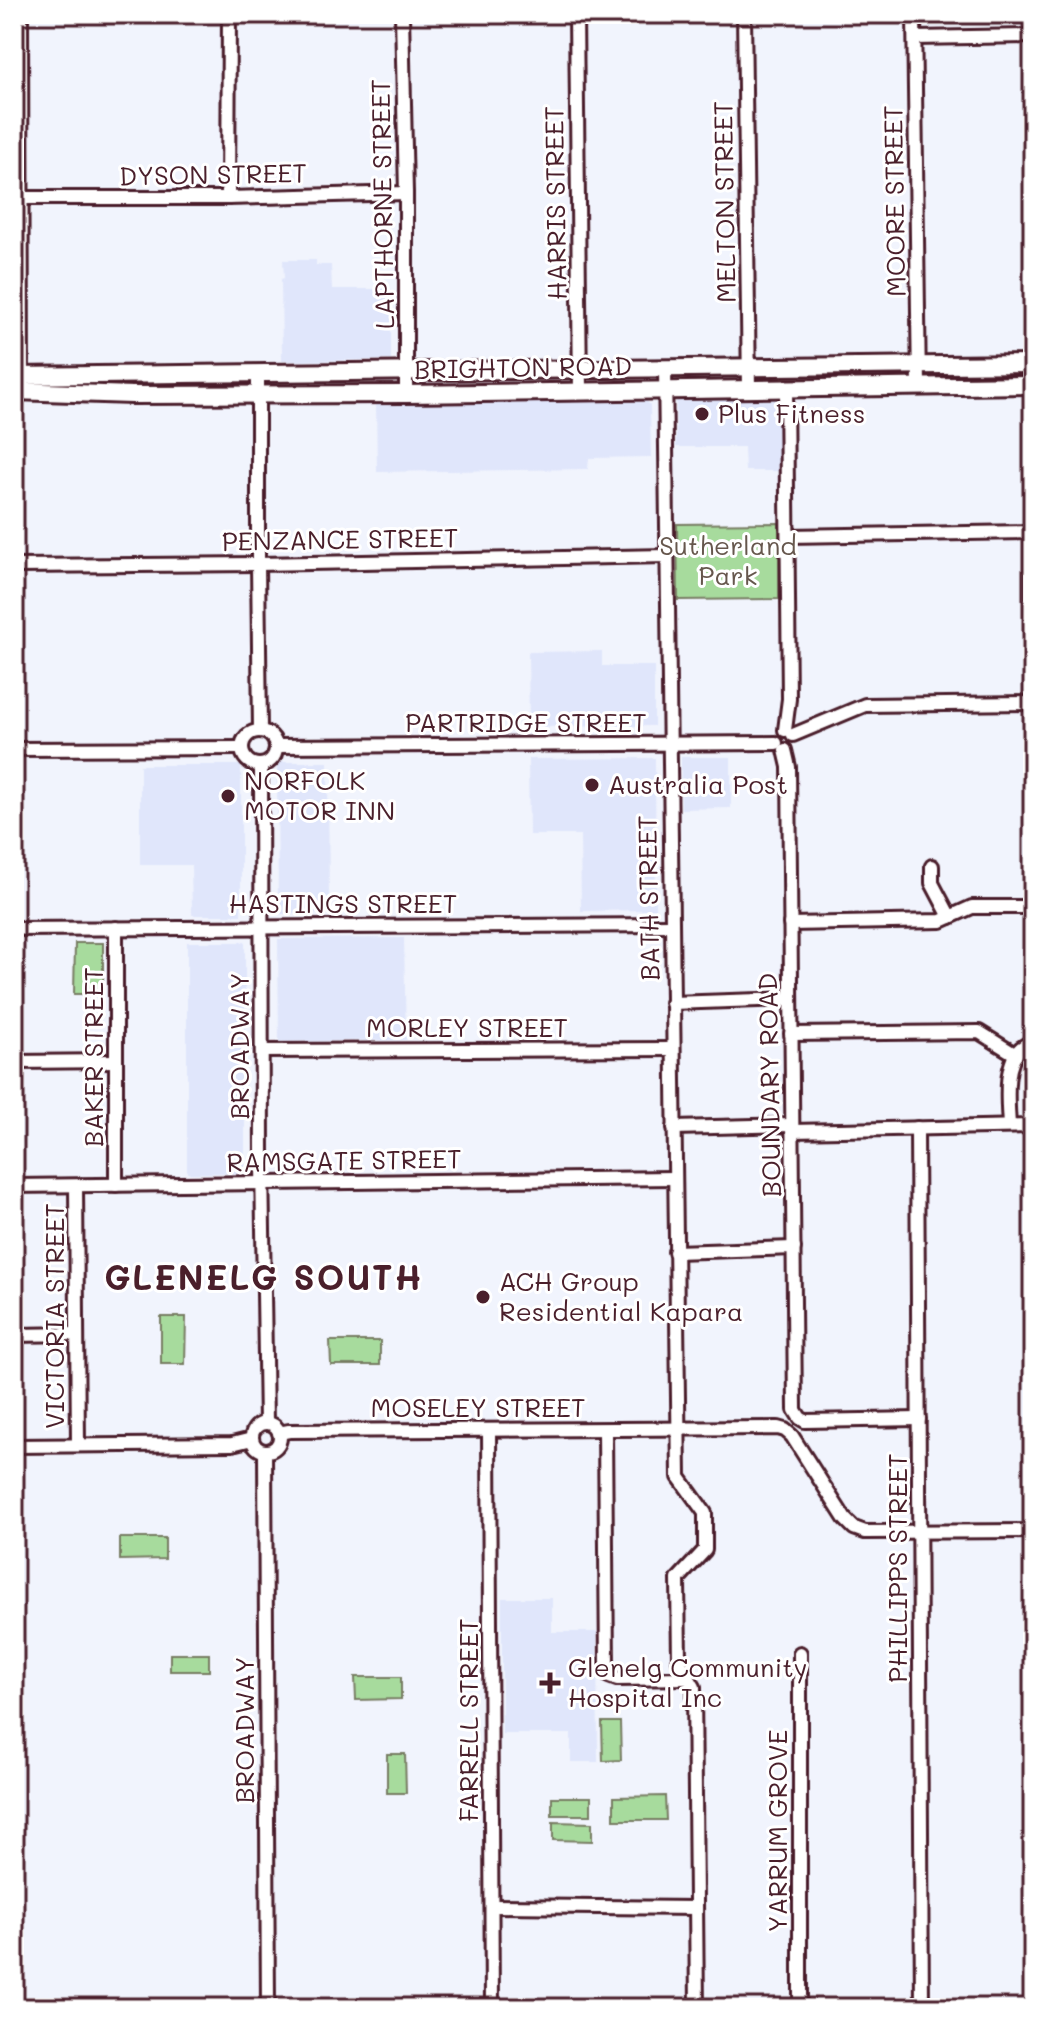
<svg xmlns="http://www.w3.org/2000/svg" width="1047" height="2022" viewBox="0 0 1047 2022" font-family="Mali,sans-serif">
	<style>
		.built { fill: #e0e6fb }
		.green { fill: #a7db9d; stroke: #787d64; stroke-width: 2 }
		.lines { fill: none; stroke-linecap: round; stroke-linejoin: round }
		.minor-casing { stroke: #4a1f2b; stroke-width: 18 }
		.major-casing { stroke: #4a1f2b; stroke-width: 22 }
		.minor { stroke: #fff; stroke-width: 12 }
		.major { stroke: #fff; stroke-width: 16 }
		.poi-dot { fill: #4a1f2b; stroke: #fff; stroke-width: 3 }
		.labels { text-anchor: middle; stroke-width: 6; stroke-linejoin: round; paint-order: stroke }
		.street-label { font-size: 26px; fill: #4a1f2b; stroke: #fff }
		.poi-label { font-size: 26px; fill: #4a1f2b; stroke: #fff; text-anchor: start }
		.park-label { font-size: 26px; fill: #66574d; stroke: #fff }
		.district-label { font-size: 34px; font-weight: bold; letter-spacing: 2px; fill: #4a1f2b; stroke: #fff }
	</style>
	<rect width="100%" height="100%" fill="#f1f4fd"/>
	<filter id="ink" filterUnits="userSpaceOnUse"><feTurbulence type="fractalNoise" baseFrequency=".0125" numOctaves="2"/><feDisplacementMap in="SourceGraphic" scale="16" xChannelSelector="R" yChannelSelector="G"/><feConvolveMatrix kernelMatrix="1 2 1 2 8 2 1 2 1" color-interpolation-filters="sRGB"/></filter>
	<g filter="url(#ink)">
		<g class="built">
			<polygon points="283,260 316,260 316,265 331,265 332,289 391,289 391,360 282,361 281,279 284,278"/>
			<polygon points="644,398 650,405 651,457 589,458 588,469 377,472 376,402"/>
			<polygon points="778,398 779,471 745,471 744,447 676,447 676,399"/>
			<polygon points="602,651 602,666 654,666 654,726 529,727 528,652"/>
			<polygon points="681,757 731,757 731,808 681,809"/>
			<polygon points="655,758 656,910 581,911 580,835 529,835 528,759"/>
			<polygon points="277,762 328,762 329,913 278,914"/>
			<polygon points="140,765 241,765 241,915 192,915 191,865 140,865"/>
			<polygon points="404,938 406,1040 279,1042 278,939"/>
			<rect x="187" y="942" width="58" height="231"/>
			<polygon points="502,1598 552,1598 552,1632 597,1632 598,1762 571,1762 571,1734 502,1734"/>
		</g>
		<g class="green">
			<polygon points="779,523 779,599 678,600 677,524"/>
			<polygon points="75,943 103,943 103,994 74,994"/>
			<polygon points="161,1317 186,1317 185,1364 161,1364"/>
			<polygon points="330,1341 380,1341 380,1365 331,1365"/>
			<polygon points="120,1538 165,1538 165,1559 120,1560"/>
			<rect x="170" y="1654" width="39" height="17"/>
			<polygon points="401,1677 401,1699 356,1700 355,1677"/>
			<polygon points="602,1722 620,1722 621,1760 603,1761"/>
			<polygon points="387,1754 405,1754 406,1793 387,1793"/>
			<polygon points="665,1796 666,1820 614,1820 614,1797"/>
			<rect x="552" y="1797" width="39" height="18"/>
			<polygon points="553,1822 592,1823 592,1841 553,1840"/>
		</g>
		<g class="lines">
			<defs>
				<g id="minor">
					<polyline points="21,14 22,384"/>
					<polyline points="402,14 406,193 406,394"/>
					<polyline points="576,14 580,391"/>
					<polyline points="744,14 749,389"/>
					<polyline points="914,14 919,387"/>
					<polyline points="915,38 1033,36"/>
					<polyline points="21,198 228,198 406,193"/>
					<polyline points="228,198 229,14"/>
					<polyline points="665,367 679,1477 705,1513 705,1550 678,1579 679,1661 694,1687 697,2008"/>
					<polyline points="258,373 258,564 260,730"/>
					<polyline points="1033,532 1033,703"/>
					<polyline points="788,536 1033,532"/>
					<polyline points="14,566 258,564 667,556"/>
					<polyline points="785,730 789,699 786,389"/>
					<circle cx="259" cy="748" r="17"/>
					<polyline points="793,735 865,705 1033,703"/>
					<polyline points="276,746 776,743"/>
					<polyline points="14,749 242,748"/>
					<polyline points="785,750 789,767 795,1410 800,1418 805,1421 919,1419"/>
					<polyline points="261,765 262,1164 266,1423"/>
					<polyline points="932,866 932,883 950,917"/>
					<polyline points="790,924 941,921 972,907 1033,907"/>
					<polyline points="14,929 671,925"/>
					<polyline points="672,1003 791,999"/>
					<polyline points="791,1034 979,1032 1016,1055"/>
					<polyline points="262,1051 673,1049"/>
					<polyline points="14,1062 116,1061"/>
					<path d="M1009 1126C1008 1104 1003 1064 1021 1048 1022 1047 1032 1041 1033 1041"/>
					<polyline points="674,1128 792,1125"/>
					<polyline points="917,1128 922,2008"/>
					<polyline points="792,1131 1033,1126"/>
					<polyline points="116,1185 116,928"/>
					<polyline points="14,1186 674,1178"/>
					<polyline points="76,1186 78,1445"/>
					<polyline points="675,1252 794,1248"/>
					<polyline points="14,1335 77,1334"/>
					<circle cx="266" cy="1437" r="14"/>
					<polyline points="605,1430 607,1667 609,1676 617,1679 689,1678"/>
					<polyline points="489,1431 492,2008"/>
					<polyline points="279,1433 289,1431 778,1428 785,1430 792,1436 845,1519 854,1528 865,1532 1033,1531"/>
					<polyline points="14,1446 232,1444 252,1439"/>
					<polyline points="265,1451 268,2008"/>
					<polyline points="800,1653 800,2008"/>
					<polyline points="492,1906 696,1908"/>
				</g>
				<g id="major">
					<polyline points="14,376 1033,364"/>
					<polyline points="14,391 132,395 406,394 1033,385"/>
				</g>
			</defs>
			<use href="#minor" class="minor-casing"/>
			<use href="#major" class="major-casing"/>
			<use href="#minor" class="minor"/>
			<use href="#major" class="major"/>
		</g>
	</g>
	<g class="poi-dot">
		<circle cx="702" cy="414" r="8"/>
		<circle cx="592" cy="785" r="8"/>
		<circle cx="228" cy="796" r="8"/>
		<circle cx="483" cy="1297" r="8"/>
		<path d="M546 1671h8v8h8v8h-8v8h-8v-8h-8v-8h8z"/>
	</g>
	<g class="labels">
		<g class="street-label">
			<text transform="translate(213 175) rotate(-1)" y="9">DYSON STREET</text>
			<text transform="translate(895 201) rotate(-91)" y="9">MOORE STREET</text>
			<text transform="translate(725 202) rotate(-91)" y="9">MELTON STREET</text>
			<text transform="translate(556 203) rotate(-91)" y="9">HARRIS STREET</text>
			<text transform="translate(383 204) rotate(-91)" y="9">LAPTHORNE STREET</text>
			<text transform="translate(523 368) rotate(-1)" y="9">BRIGHTON ROAD</text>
			<text transform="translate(340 540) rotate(-1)" y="9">PENZANCE STREET</text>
			<text x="526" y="732">PARTRIDGE STREET</text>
			<text transform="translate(649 898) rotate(-91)" y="9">BATH STREET</text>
			<text x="343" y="913">HASTINGS STREET</text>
			<text x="467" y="1037">MORLEY STREET</text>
			<text transform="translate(240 1046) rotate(-90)" y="9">BROADWAY</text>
			<text transform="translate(94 1057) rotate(-90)" y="9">BAKER STREET</text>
			<text transform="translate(770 1085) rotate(-91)" y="9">BOUNDARY ROAD</text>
			<text transform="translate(344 1161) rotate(-1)" y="9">RAMSGATE STREET</text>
			<text transform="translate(55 1316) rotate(-90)" y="9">VICTORIA STREET</text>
			<text x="478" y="1417">MOSELEY STREET</text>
			<text transform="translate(898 1568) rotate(-90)" y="9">PHILLIPPS STREET</text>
			<text transform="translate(469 1720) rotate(-90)" y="9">FARRELL STREET</text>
			<text transform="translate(245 1730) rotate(-90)" y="9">BROADWAY</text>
			<text transform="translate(778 1831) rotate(-90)" y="9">YARRUM GROVE</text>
		</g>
		<g class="poi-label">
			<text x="718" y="423">Plus Fitness</text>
			<text x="244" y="790">NORFOLK<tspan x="244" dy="30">MOTOR INN</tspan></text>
			<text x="608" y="794">Australia Post</text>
			<text x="499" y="1291">ACH Group<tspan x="499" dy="30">Residential Kapara</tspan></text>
			<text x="568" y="1677">Glenelg Community<tspan x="568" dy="30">Hospital Inc</tspan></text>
		</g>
		<g class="park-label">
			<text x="728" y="555">Sutherland<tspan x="728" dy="30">Park</tspan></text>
		</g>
		<g class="district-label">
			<text x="264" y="1290">GLENELG SOUTH</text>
		</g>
	</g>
	<rect width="1047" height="2022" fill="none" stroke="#fff" stroke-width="48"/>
	<rect x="24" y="24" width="999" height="1974" fill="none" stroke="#4a1f2b" stroke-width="3" filter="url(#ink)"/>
</svg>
